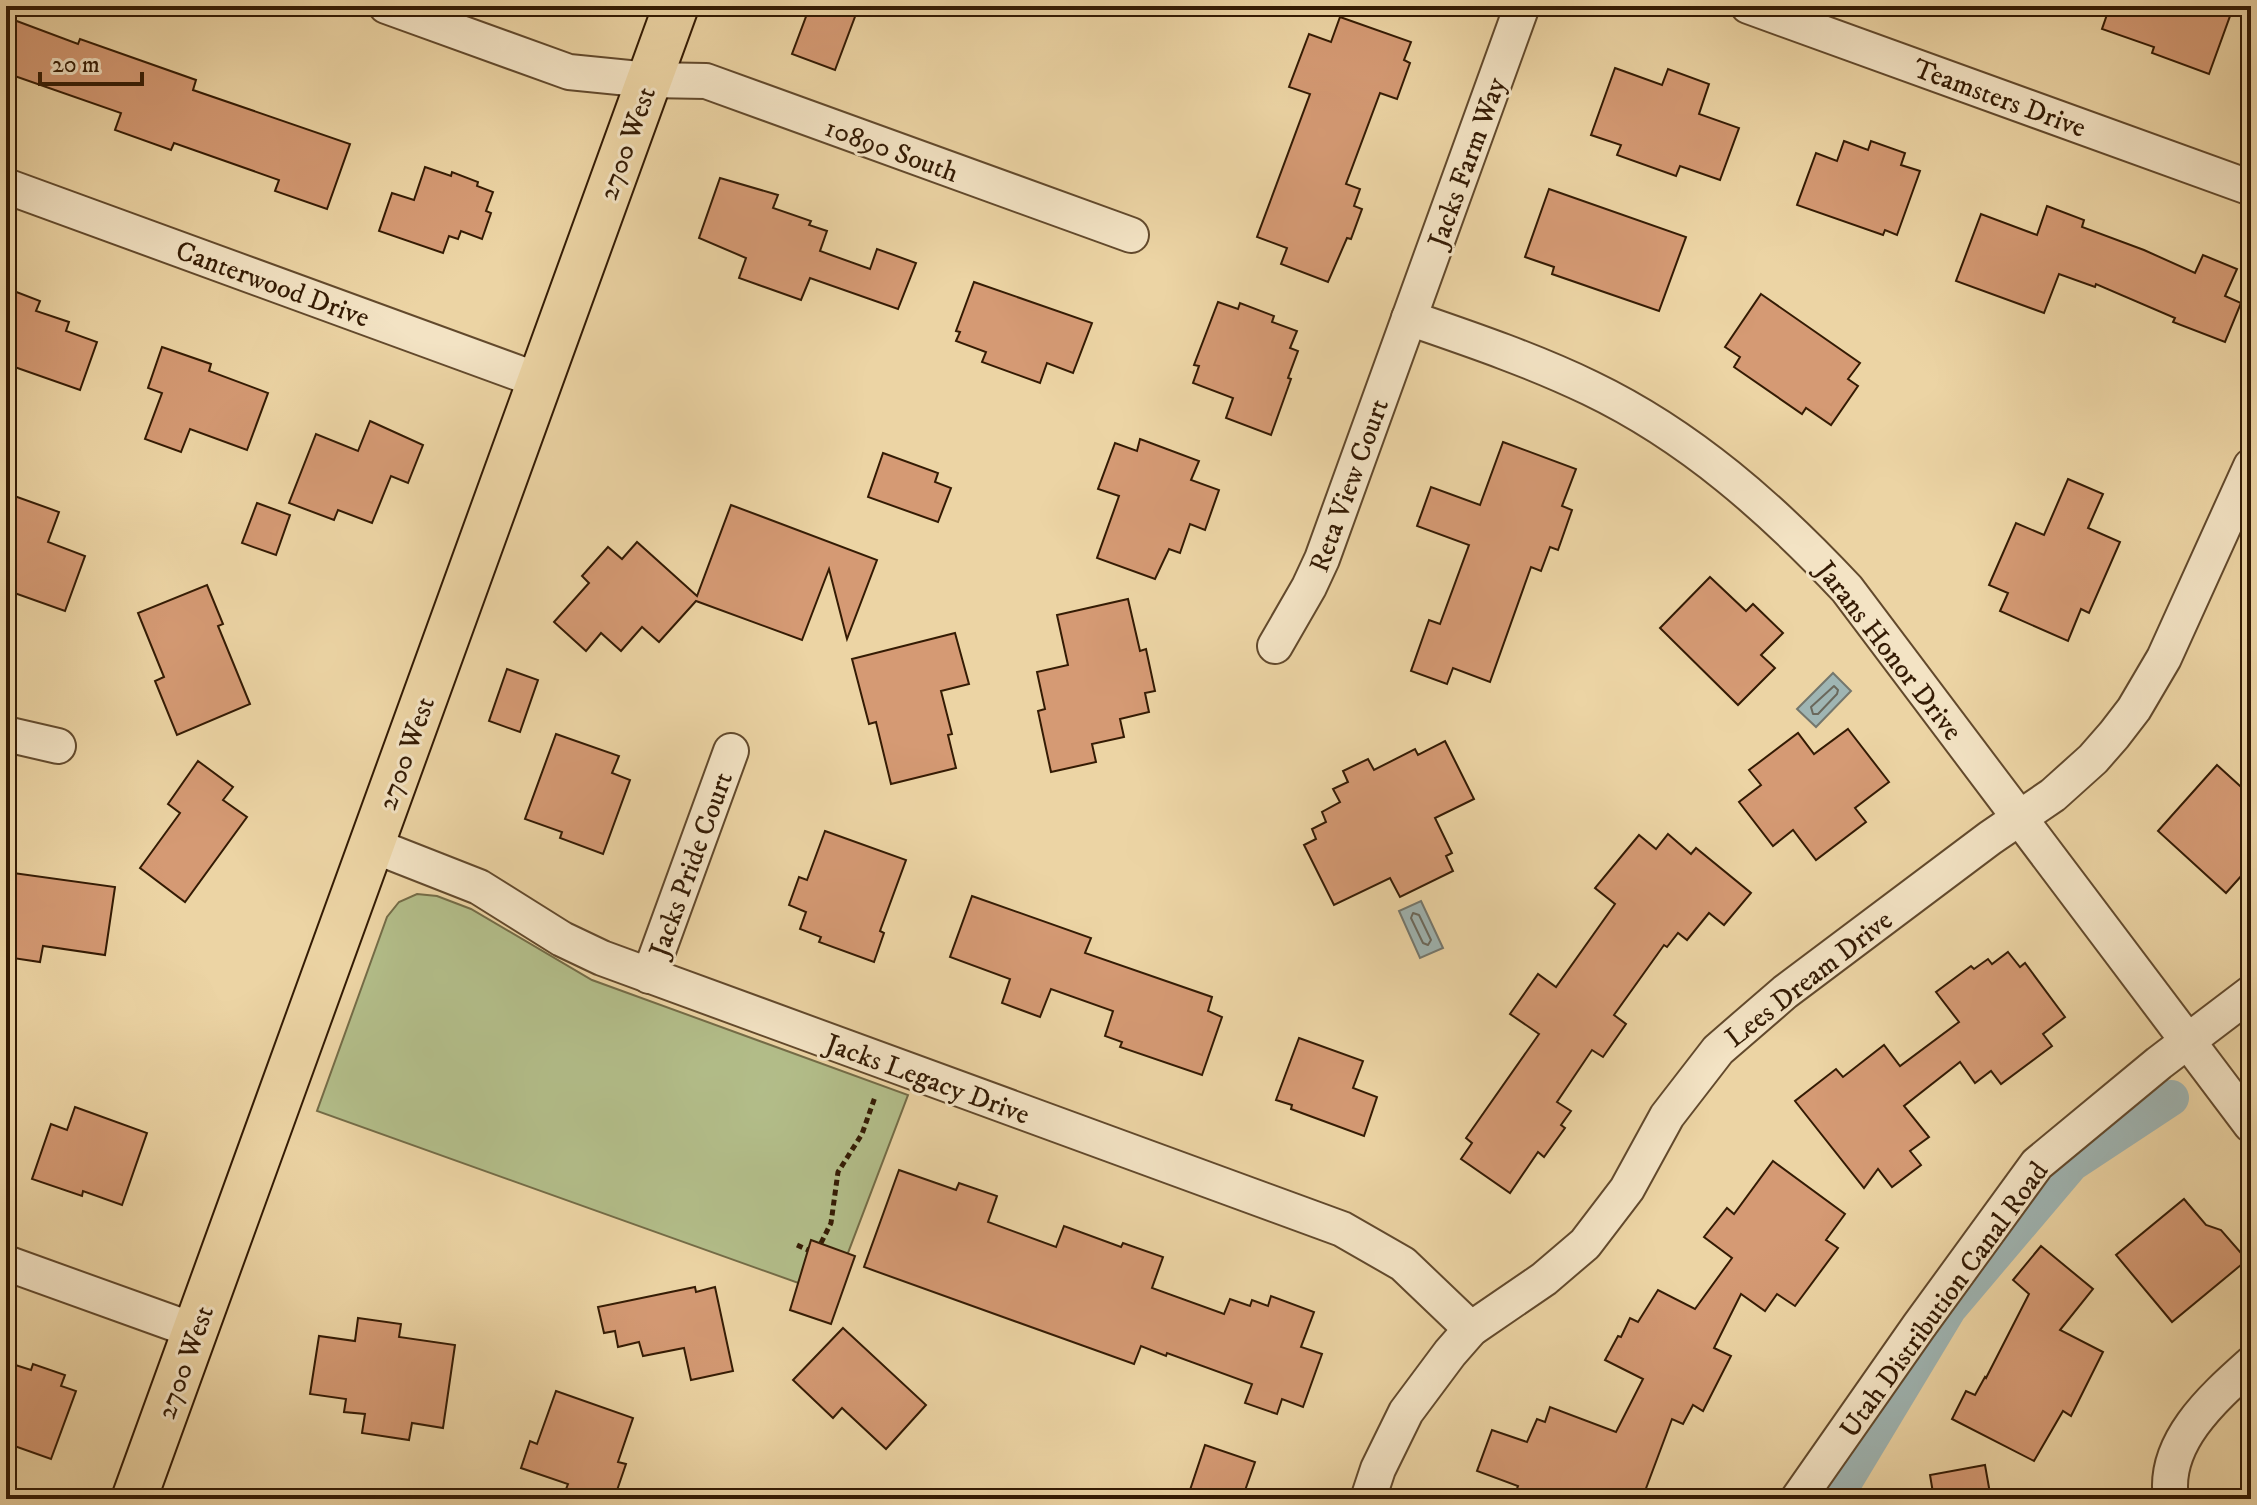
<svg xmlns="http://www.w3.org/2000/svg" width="2257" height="1505" viewBox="0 0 2257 1505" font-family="'IM FELL DW Pica',serif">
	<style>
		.green { fill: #b3be8a; stroke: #746c47; stroke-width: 2 }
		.water { fill: #9fb5b3; stroke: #74776d; stroke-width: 2 }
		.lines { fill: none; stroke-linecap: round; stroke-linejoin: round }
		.shore { stroke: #6a685c; stroke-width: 2 }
		.canal { stroke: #9fb5b3; stroke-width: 36 }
		.building { fill: #d59a74; stroke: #341b04; stroke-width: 2 }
		.minor-casing { stroke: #62492c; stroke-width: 38 }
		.major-casing { stroke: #341b04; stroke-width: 48 }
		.path { stroke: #341b04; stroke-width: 5; stroke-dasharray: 6 4; stroke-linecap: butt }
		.minor { stroke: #f3e3c4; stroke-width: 34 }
		.major { stroke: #ecd4a4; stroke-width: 44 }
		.labels { text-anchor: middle; stroke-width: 6; stroke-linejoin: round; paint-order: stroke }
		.street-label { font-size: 28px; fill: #341b04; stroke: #f3e3c4 }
	</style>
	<rect width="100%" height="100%" fill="#ecd4a4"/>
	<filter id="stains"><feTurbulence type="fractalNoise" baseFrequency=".0025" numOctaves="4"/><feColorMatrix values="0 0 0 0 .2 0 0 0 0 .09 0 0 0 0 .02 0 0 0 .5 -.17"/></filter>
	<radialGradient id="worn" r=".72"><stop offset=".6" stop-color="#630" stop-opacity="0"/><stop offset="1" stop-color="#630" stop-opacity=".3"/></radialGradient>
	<polygon class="green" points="417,894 437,896 471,909 592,980 908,1095 832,1295 317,1111 387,917 399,902"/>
	<g class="water">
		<polygon points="1833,673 1851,691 1816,727 1797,709"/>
		<polygon points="1421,901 1443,948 1420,958 1399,911"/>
	</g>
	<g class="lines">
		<g class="shore">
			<polygon points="1834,686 1838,690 1837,694 1818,714 1813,714 1811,707"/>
			<polygon points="1413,913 1419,915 1431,940 1428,945 1423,943 1411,918"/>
		</g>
		<polyline class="canal" points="1834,1499 1949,1308 2071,1164 2171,1098"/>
	</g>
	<g class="building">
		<polygon points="810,6 859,6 835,70 792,54"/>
		<polygon points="2110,6 2202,6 2230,16 2209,74 2152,53 2154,47 2102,29"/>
		<polygon points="6,17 78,44 80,39 196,80 193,90 350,144 327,209 275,191 279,180 174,143 171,150 115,130 121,113 6,73"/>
		<polygon points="1340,17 1411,42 1404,60 1410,63 1397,99 1380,93 1346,184 1360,189 1354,206 1362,209 1351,239 1347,238 1328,282 1281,264 1287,248 1257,237 1310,94 1289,87 1309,34 1331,42"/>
		<polygon points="1615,68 1662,85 1668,69 1709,84 1699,114 1739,128 1720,180 1680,166 1676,176 1617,155 1621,145 1591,135"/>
		<polygon points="1844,141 1868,150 1871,141 1905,153 1901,165 1920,171 1897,235 1885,230 1883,235 1797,205 1816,153 1837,161"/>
		<polygon points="425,167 451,176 452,172 478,182 477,186 493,192 486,211 491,213 482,239 461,231 458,239 449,236 443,253 379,231 392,193 414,200"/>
		<polygon points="720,178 778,195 773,208 811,221 809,225 827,231 820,251 870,269 877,249 916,263 898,309 810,278 801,300 739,278 746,258 699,238"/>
		<polygon points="1549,189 1686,237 1659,311 1552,274 1554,267 1525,257"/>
		<polygon points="2047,206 2084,220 2082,227 2144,250 2195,273 2203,255 2237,269 2225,296 2241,303 2225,342 2173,322 2175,318 2096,284 2095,287 2059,274 2044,313 1956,281 1981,214 2037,235"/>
		<polygon points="974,282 1092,323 1073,373 1047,363 1040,383 982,362 986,352 956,341 960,332 956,331"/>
		<polygon points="6,288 40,301 36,311 69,322 66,331 97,342 80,390 6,364"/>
		<polygon points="1761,294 1860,363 1848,379 1858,386 1831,425 1806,408 1802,414 1734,367 1740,357 1725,347"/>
		<polygon points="1218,302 1238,309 1240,303 1274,316 1272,322 1297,331 1290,348 1298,351 1288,378 1291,379 1271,435 1226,418 1233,398 1193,383 1199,366 1194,365"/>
		<polygon points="162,347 211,364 209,371 268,393 247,450 190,429 181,452 145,439 162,393 148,388"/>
		<polygon points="370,421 423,445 408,483 391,476 372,523 338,510 334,520 289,503 316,434 358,451"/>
		<polygon points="1140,439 1199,461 1191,480 1219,490 1205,530 1190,524 1180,553 1169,549 1155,579 1097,558 1119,496 1098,489 1115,443 1137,451"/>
		<polygon points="1503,442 1576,469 1562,506 1572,510 1558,550 1550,547 1541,571 1531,567 1490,682 1453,668 1447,684 1411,671 1429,620 1440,624 1469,545 1417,526 1431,487 1480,505"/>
		<polygon points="883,453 938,473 935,482 951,488 938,522 868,497"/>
		<polygon points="2068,479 2103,494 2088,528 2120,542 2089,613 2081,609 2068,641 2000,611 2008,593 1989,585 2016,523 2044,535"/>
		<polygon points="6,493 59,512 48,542 85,556 65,611 6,590"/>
		<polygon points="257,503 290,515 276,555 242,543"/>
		<polygon points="731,505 877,560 847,639 829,569 802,640 696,601 659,642 642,627 621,651 601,633 586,651 554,622 589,583 582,576 608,547 622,559 637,542 697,596"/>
		<polygon points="1710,577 1746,611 1753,604 1783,633 1761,655 1775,668 1738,705 1660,628"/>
		<polygon points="207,585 223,624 218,626 250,704 177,735 155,681 164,677 138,613"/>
		<polygon points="1128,599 1140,651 1146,649 1155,691 1145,693 1149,712 1120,719 1124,737 1092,744 1096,762 1051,772 1038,711 1045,709 1037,672 1068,665 1057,615"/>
		<polygon points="955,633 969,684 941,691 952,734 948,735 956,768 891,784 876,722 869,724 852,659"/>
		<polygon points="507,669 538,680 520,732 489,721"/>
		<polygon points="1848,729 1889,782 1855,808 1866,822 1816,860 1793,830 1773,846 1739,802 1761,785 1749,770 1798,733 1814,754"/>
		<polygon points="556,734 619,756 612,773 630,780 603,854 560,838 562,832 525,819"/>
		<polygon points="1445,741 1474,799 1435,818 1452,853 1446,856 1453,871 1400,897 1390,878 1334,905 1304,845 1316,839 1312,829 1326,822 1322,812 1340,802 1333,789 1348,782 1343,771 1368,759 1374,770 1415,749 1418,755"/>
		<polygon points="198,761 233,787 223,800 247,817 185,902 140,868 180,813 168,804"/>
		<polygon points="2217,765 2251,796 2251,865 2226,893 2158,831"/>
		<polygon points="825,831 906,860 880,931 884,933 874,962 819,942 821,937 800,929 806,912 789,905 799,877 807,880"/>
		<polygon points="1668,834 1691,854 1696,848 1751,893 1724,925 1709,913 1687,940 1678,933 1667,947 1664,945 1614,1015 1626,1024 1603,1057 1592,1050 1557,1102 1571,1111 1561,1125 1565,1128 1544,1157 1538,1152 1510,1193 1461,1159 1472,1143 1466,1138 1539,1034 1510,1014 1538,974 1556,987 1615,904 1595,888 1639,835 1656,849"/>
		<polygon points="6,872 115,887 105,955 43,946 40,962 6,957"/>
		<polygon points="972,896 1091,938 1085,953 1212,997 1208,1011 1222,1017 1202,1075 1120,1047 1122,1042 1105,1036 1113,1011 1051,989 1040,1017 1002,1003 1010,979 950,957"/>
		<polygon points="2008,952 2020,967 2025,963 2065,1017 2043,1034 2052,1046 2001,1084 1991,1071 1975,1083 1960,1062 1904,1106 1929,1137 1910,1151 1921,1165 1892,1187 1878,1169 1864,1188 1795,1101 1836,1069 1843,1077 1884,1045 1900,1066 1959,1022 1936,992 1971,966 1974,969 1988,959 1992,964"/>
		<polygon points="1299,1038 1363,1061 1353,1088 1377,1097 1364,1136 1291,1109 1292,1105 1276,1100"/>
		<polygon points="75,1107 147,1133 122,1205 83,1191 82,1196 32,1179 51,1124 67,1130"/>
		<polygon points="1773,1161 1845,1214 1826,1240 1838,1248 1795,1306 1777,1294 1765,1311 1741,1294 1714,1348 1731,1356 1703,1411 1693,1405 1683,1424 1672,1419 1642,1499 1513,1499 1518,1486 1477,1471 1492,1430 1527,1442 1537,1419 1545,1422 1550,1407 1616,1432 1643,1379 1605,1360 1618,1336 1621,1337 1630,1318 1638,1322 1658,1290 1695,1309 1732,1258 1704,1237 1727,1208 1734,1214"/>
		<polygon points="899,1170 956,1190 959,1183 997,1196 988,1222 1056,1247 1064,1226 1121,1247 1123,1243 1163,1257 1152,1288 1224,1314 1230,1299 1250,1306 1252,1300 1268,1306 1271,1296 1314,1312 1301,1347 1322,1354 1303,1407 1282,1399 1277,1414 1245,1403 1252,1384 1167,1353 1166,1356 1141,1346 1134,1364 864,1267"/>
		<polygon points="2184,1199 2206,1225 2221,1230 2247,1260 2172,1322 2116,1255"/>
		<polygon points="811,1240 855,1256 831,1324 790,1310"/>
		<polygon points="2041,1246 2093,1289 2060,1330 2103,1352 2071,1416 2063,1411 2034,1461 1952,1419 1966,1391 1975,1395 1985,1377 1986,1378 2029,1294 2013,1280"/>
		<polygon points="695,1287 696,1292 715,1287 733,1371 691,1380 684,1348 643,1356 639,1342 618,1347 615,1331 604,1333 598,1307"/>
		<polygon points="358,1318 401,1324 399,1337 455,1345 443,1428 412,1423 409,1440 362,1433 365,1414 344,1412 346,1399 310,1394 319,1336 355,1341"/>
		<polygon points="843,1328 926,1405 886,1449 842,1408 833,1418 793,1380"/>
		<polygon points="6,1362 31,1370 33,1364 65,1375 61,1386 76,1391 51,1459 6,1443"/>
		<polygon points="556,1391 633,1418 618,1462 626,1464 614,1499 562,1499 568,1484 521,1468 530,1441 537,1444"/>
		<polygon points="1205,1445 1255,1462 1242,1499 1187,1499"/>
		<polygon points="1985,1465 1991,1499 1934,1499 1930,1475"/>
	</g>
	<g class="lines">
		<defs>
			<g id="minor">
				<polyline points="386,6 569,72 649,80 706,81 1131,235"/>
				<polyline points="1748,6 2251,188"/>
				<polyline points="6,186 540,381"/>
				<path d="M1409 318C1470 339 1532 360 1590 388 1690 436 1772 509 1847 589L2251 1125"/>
				<polyline points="1275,646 1309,587 1322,559 1522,6"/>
				<polyline points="6,734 58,746"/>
				<polyline points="372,845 479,887 562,939 602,958 1342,1229 1403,1264 1471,1329"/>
				<polyline points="649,976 731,751"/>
				<polyline points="6,1263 195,1331"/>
				<polyline points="1368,1499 1378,1469 1406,1412 1450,1353 1471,1329 1544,1279 1585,1244 1627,1189 1667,1116 1718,1050 1785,992 1990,838 2053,795 2093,759 2114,735 2134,709 2164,658 2251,466"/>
				<polyline points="1798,1499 1919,1326 2037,1164 2159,1063 2251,993"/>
				<path d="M2171 1499C2162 1443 2213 1398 2251 1364"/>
			</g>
			<polyline id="major" points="134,1499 676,6"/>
		</defs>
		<use href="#minor" class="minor-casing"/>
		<use href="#major" class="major-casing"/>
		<g class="path">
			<polyline points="821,1243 831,1223 838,1172 862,1134 875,1097"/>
			<polyline points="797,1245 808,1250"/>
		</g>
		<use href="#minor" class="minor"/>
		<use href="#major" class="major"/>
	</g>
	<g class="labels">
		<g class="street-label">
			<text transform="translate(2000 97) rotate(20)" y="10">Teamsters Drive</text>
			<text transform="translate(626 143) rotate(-70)" y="10">2700 West</text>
			<text transform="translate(892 149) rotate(20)" y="10">10890 South</text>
			<text transform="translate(1466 162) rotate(-70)" y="10">Jacks Farm Way</text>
			<text transform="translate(273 283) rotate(20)" y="10">Canterwood Drive</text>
			<text transform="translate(1348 485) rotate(-70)" y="10">Reta View Court</text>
			<text transform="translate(1890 650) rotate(52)" y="10">Jarans Honor Drive</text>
			<text transform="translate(405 753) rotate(-70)" y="10">2700 West</text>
			<text transform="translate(690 864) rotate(-70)" y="10">Jacks Pride Court</text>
			<text transform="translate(1808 978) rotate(-38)" y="10">Lees Dream Drive</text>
			<text transform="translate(928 1078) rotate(20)" y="10">Jacks Legacy Drive</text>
			<text transform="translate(1943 1299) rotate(-54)" y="10">Utah Distribution Canal Road</text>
			<text transform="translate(184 1362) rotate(-70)" y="10">2700 West</text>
		</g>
	</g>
	<rect width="2257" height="1505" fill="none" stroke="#ecd4a4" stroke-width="32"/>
	<rect x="8" y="8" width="2241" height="1489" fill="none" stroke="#341b04" stroke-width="4"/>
	<rect x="16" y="16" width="2225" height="1473" fill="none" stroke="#341b04" stroke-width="2"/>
	<path d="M40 72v12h102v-12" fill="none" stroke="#341b04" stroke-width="4"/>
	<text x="52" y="72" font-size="24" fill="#341b04" stroke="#f3e3c4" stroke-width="6" paint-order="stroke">20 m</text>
	<rect width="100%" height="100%" filter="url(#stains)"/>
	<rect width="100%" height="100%" fill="url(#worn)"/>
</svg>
